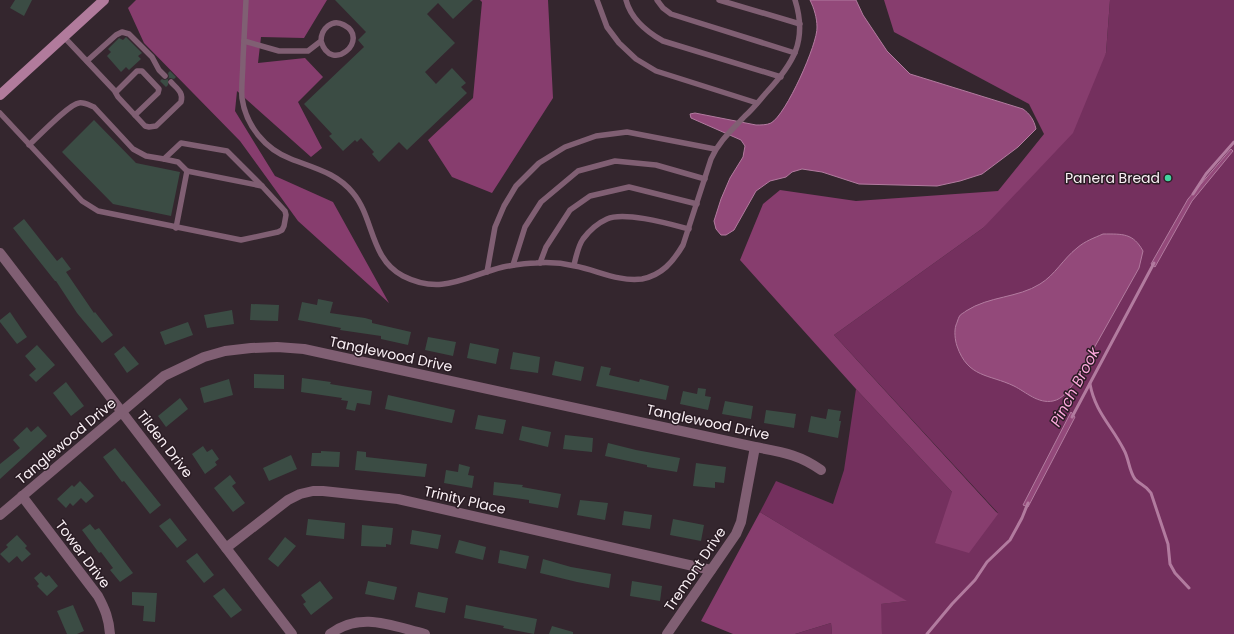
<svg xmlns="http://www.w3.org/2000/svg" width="1234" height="634" viewBox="0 0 1234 634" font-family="Poppins,sans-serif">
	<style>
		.green { fill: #74305e }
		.forest { fill: #873d6e }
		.water { fill: #93497a; stroke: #b27b9f }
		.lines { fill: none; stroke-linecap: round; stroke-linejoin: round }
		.stream { stroke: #b27b9f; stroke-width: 3 }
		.building { fill: #3b4c44 }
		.lane { stroke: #805f73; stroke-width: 5.5 }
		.street { stroke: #805f73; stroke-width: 10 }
		.secondary { stroke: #b17b9c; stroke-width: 10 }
		.poi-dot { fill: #43d4a0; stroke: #2a1c24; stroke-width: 1.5 }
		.labels { text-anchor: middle; stroke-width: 3; stroke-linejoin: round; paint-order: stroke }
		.poi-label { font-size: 14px; fill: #faf0f5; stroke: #2a1c24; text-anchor: end }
		.street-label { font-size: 14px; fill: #faf0f5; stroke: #2a1c24 }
		.water-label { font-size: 15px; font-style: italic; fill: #fda9dd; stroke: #2a1c24 }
	</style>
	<rect width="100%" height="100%" fill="#34262e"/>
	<g class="green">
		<polygon points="1110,0 1234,0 1234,634 882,634 880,604 906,601 760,512 776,481 833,504 844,470 856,389 952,492 998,513 834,335 983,228 1106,53"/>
		<polygon points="831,623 832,634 795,634"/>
	</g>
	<g class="forest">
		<polygon points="136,0 327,0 304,38 261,37 258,63 305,58 323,77 298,102 322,148 311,157 237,91 235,111 275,176 333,202 389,303 298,221 240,141 144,43 128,8"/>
		<polygon points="480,0 548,0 553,98 492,193 452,177 428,140 473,98 482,2"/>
		<polygon points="884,0 1110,0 1106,53 1073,133 983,228 834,335 998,514 969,553 935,543 952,492 856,389 740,260 763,204 780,190 856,201 998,191 1044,134 1029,104 894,32"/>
		<polygon points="760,512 907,601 881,604 882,634 832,634 831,623 795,634 733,634 701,621"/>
	</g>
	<g class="water">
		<path d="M810 0H856L863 15 887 51 910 74 1023 109C1030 114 1034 120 1036 129L1018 147 982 174 960 181 937 186 859 184 822 172 802 169 792 172 786 177 770 181 756 191 734 230 726 235H721L716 229 714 221 721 199 730 178 743 157 745 146 741 140 691 118 690 114 695 113 756 125C761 125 767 125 771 123 786 115 818 43 817 27 817 18 814 8 810 0Z"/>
		<polygon points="1231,149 1233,151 1192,201 1155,267 1151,264 1188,199"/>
		<path d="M1103 234C1123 234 1133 233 1143 251L1139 268 1075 382C1068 390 1063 399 1053 401 1038 404 1026 392 1014 386 989 374 968 378 957 346 955 340 954 331 956 325 957 323 958 319 959 317 960 314 964 313 966 311 989 296 1018 298 1040 284 1055 275 1063 259 1077 248 1085 241 1094 238 1103 234Z"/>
		<polygon points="1071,412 1075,417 1028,507 1023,505"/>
	</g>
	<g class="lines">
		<g class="stream">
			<polyline points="1193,194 1206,174 1234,142"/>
			<path d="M1090 384C1095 412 1112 426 1124 450 1129 459 1129 471 1135 479 1140 485 1145 484 1151 493L1168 544 1170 564 1175 573 1189 588"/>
			<polyline points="1072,417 1154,263"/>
			<polyline points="927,634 952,604 975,580 987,562 1010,540 1022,518 1028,503"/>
		</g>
	</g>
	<g class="building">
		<polygon points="15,0 32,0 24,16 10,8"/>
		<polygon points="335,0 473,0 453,19 438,3 427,14 455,43 425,72 436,84 452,68 466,83 461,87 467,93 407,150 399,142 379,162 372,154 374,152 361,138 357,142 355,140 343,151 329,136 332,134 304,104 364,47 358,40 366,32"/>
		<polygon points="126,37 142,53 138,56 141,59 129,70 126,67 121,72 107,56 111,52 108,49 119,38 123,40"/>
		<polygon points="170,71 176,77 174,79 170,78 168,79 168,85 166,87 160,81 162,79 164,80 168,79 169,77 168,73"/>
		<polygon points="94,120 136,163 180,172 171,216 113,204 62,152"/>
		<polygon points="24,219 57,261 62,257 71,269 66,272 94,313 95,312 113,335 102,343 77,313 56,281 55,281 13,228"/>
		<polygon points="318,299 333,302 330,313 365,318 372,320 372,323 411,332 408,345 381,339 381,336 340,330 341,328 298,320 302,302 317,305"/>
		<polygon points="251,304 279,305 278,321 250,320"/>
		<polygon points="232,310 234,324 207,328 204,315"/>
		<polygon points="10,312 27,337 17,344 0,322 0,320"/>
		<polygon points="188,322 193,335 165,345 160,332"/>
		<polygon points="428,337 456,342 453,356 425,350"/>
		<polygon points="470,343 499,349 496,364 467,358"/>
		<polygon points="37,345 55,365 36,382 29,375 36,369 25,356"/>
		<polygon points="124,346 139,364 127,373 114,354"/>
		<polygon points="513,352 540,357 538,373 510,369"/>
		<polygon points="555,361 584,367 581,381 552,375"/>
		<polygon points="601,366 611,368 609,375 639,382 640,379 669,386 666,400 596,386"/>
		<polygon points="254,374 284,375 284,389 254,388"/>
		<polygon points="302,378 331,382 330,384 372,391 370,405 357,403 355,411 346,409 348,401 341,400 342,398 301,392"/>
		<polygon points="229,379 233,395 204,403 200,388"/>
		<polygon points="66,382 84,406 71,416 53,393"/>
		<polygon points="698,388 706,389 705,396 711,397 708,410 680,404 683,391 697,394"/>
		<polygon points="388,395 455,410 452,423 385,409"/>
		<polygon points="180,398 188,409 166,427 158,416"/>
		<polygon points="725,401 753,406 751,419 722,414"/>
		<polygon points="828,409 841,411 839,421 841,421 838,438 808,432 811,416 826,419"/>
		<polygon points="766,410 796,414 794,428 764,423"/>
		<polygon points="478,415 506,420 503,434 475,429"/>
		<polygon points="38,426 47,436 0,479 0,464 20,448 13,440 27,427 31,432"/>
		<polygon points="522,426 551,432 548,447 519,440"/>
		<polygon points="565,435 593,438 592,452 563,449"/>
		<polygon points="608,443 636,450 680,458 677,472 647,467 647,465 605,456"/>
		<polygon points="203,446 207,452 212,449 219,459 215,462 217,465 205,474 192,454"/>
		<polygon points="115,448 161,505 150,514 124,481 122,482 103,457"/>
		<polygon points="321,451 340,452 339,467 311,466 312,453 321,453"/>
		<polygon points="357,451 366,452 366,457 427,464 425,477 355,470"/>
		<polygon points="291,455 297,469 269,481 263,468"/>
		<polygon points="696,463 726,467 724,483 715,482 715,488 693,486"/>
		<polygon points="459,464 470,467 468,475 474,476 472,488 444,483 446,470 458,472"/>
		<polygon points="230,475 236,483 232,486 245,503 233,512 214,488"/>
		<polygon points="80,481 94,496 86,503 81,498 73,506 70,503 66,508 57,499 72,485 74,487"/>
		<polygon points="494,482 523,485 522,487 561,494 558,508 529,503 529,500 493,495"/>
		<polygon points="580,500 608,503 605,520 577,515"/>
		<polygon points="624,511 652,515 650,529 622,525"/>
		<polygon points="170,518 187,540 177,548 159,526"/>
		<polygon points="308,519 345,523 344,539 306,535"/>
		<polygon points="673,519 704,525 701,541 670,535"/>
		<polygon points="90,524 95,530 99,528 133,573 120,582 110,570 113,568 101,552 99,553 82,530"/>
		<polygon points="362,525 393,528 391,545 386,544 386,547 361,546"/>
		<polygon points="412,530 441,535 438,549 410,544"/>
		<polygon points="17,535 27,546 25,548 31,554 22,562 17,556 9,563 0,554 8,547 6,545"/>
		<polygon points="285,537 296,546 278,567 268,559"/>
		<polygon points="459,540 486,547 483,560 455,553"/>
		<polygon points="500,550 529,556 526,569 498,563"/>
		<polygon points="197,553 214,575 204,583 186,561"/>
		<polygon points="543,559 571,567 611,574 609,588 577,582 540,573"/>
		<polygon points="41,572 46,577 49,575 58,586 47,596 37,586 39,584 34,578"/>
		<polygon points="320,581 333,598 311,615 303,604 306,602 301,595"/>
		<polygon points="368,581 397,587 394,600 365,594"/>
		<polygon points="632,581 662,586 660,601 630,596"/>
		<polygon points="224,588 242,610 231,618 213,596"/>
		<polygon points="132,592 157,593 155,622 143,621 144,606 132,605"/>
		<polygon points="418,592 448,598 445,613 415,607"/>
		<polygon points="73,605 84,631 77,634 67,634 57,611"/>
		<polygon points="466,605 537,619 534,634 503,628 504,626 464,618"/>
		<polygon points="552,626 573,632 573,634 549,634"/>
	</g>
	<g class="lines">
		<g class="lane">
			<path d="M246 0C245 20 244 39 243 59 243 72 241 86 242 98 246 126 265 149 291 159 314 168 337 173 353 193 374 218 370 259 403 276 442 296 466 276 503 267 514 265 525 263 536 263 548 262 562 263 575 266 597 270 618 282 642 279 662 275 673 262 683 245L711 159C719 141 732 130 745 116 753 109 759 101 766 93 793 64 808 41 795 0"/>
			<polyline points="597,0 607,27 619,43 636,59 656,71 757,103"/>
			<path d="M626 0C631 19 647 32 663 41L781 77"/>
			<polyline points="657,0 663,8 671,14 795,53"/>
			<polyline points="719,0 800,24"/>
			<path d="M64 37 114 90 118 97 145 126 149 127 156 126 181 102C184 92 176 88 171 82"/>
			<path d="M244 41 279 51H308L321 41C321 29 332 18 344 25 371 39 331 75 321 41"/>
			<polyline points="87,61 116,35 122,32 129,34 152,57 159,70 165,76"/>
			<polyline points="116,92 137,71 142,71 159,89 158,93 135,115"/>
			<path d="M0 113 82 201 98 211 241 240 278 232 282 230 284 226 286 215 285 211 262 186 227 151 181 143 164 159 146 156 133 149 94 107C89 105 84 102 79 103 69 104 38 137 29 145"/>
			<polyline points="164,159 178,162 187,171 262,186"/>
			<polyline points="176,228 187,171"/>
			<polyline points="540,263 546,247 570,210 590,196 629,187 697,204"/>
			<polyline points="513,265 525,227 541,202 578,171 615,161 656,165 705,179"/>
			<path d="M574 265C576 257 578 246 583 239 589 231 598 223 607 219 624 211 670 224 689 229"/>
			<polyline points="487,272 495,227 504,206 516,186 539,163 565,147 596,136 627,132 715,149"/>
		</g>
		<g class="street">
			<polyline points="0,253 292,634"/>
			<path d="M22 496 98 596C105 609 109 619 110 634"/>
			<path d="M0 515 164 376 204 357 225 351 251 348 277 347 304 349 755 447C781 452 799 454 821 470"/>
			<polyline points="226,548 288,500 300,494 313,491 323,491 398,499 711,570"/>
			<path d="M330 634C361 611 392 626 425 634"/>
			<polyline points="667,634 736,534 741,522 755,447"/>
		</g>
		<polyline class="secondary" points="0,95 104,0"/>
	</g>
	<circle class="poi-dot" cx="1168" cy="178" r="4"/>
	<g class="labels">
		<g class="poi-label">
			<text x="1160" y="183">Panera Bread</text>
		</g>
		<g class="street-label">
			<text transform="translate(391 354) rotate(12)" y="5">Tanglewood Drive</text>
			<text transform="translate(708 422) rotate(12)" y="5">Tanglewood Drive</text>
			<text transform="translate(66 441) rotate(-40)" y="5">Tanglewood Drive</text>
			<text transform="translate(165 444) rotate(52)" y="5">Tilden Drive</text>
			<text transform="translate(465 500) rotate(13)" y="5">Trinity Place</text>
			<text transform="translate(83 554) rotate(53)" y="5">Tower Drive</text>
			<text transform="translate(695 569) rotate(-56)" y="5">Tremont Drive</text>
		</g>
		<g class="water-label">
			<text transform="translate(1075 387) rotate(-62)" y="5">Pinch Brook</text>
		</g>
	</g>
</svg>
